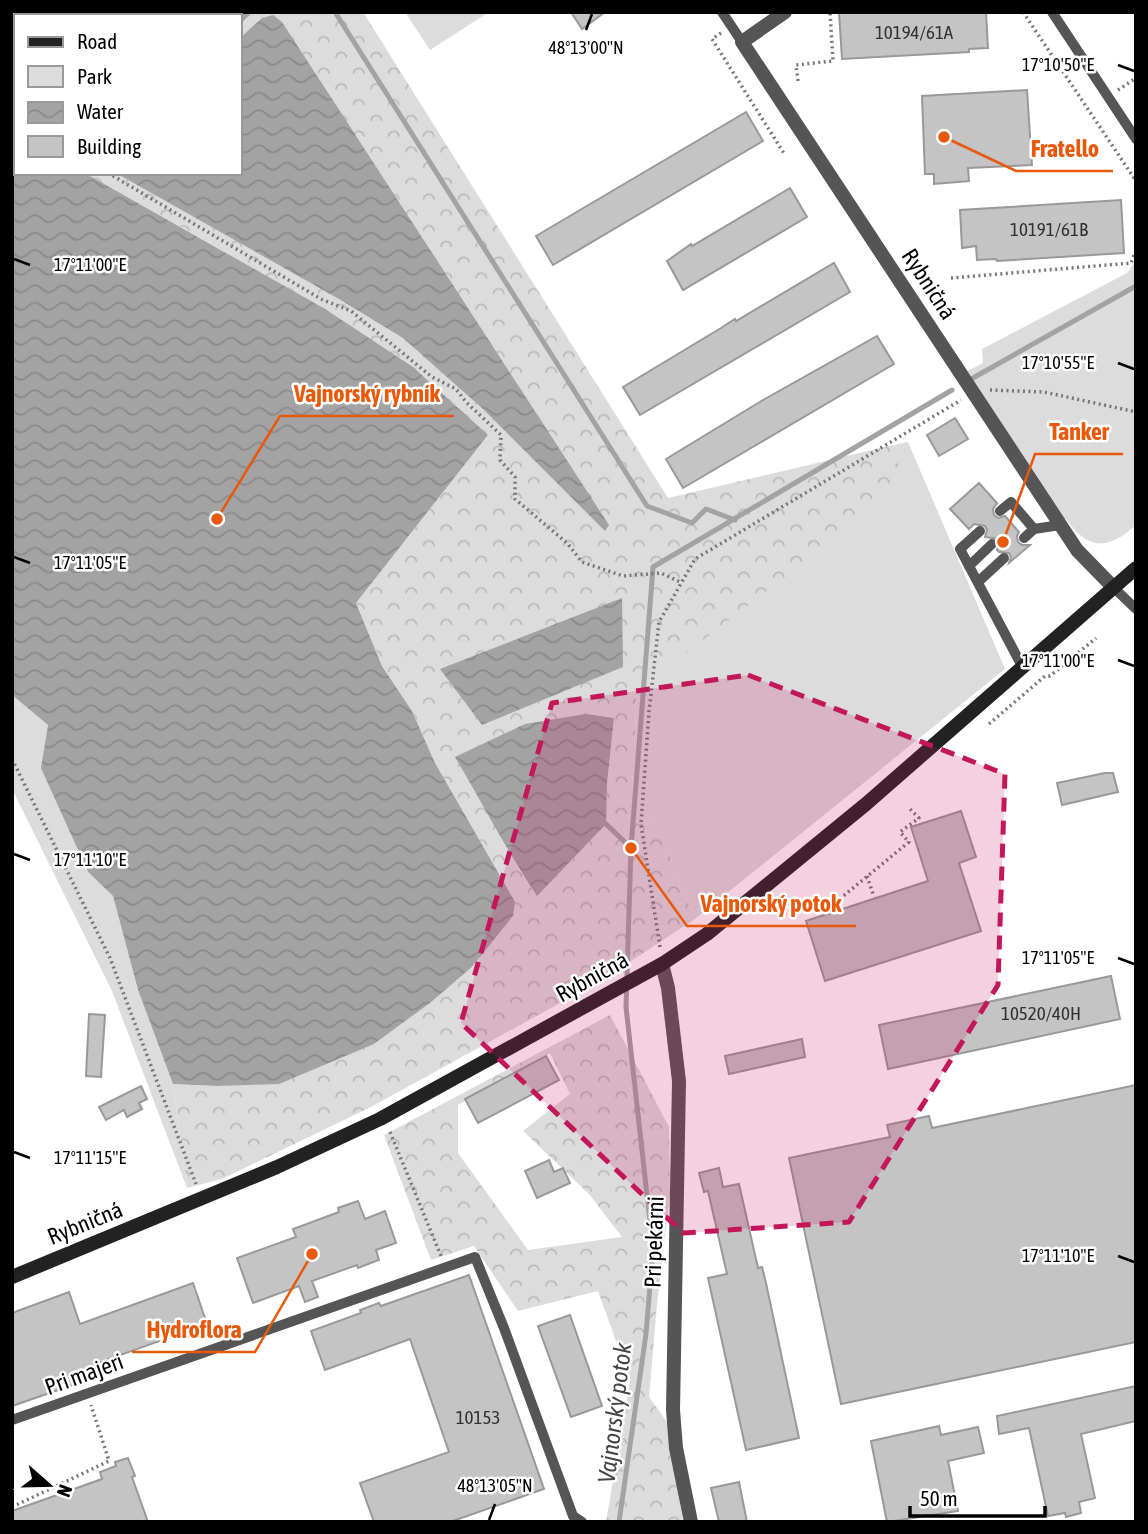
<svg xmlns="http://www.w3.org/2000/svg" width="1148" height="1534" viewBox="0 0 1148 1534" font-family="'Asap Condensed',sans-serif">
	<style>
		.green { fill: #dcdcdc }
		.forest { fill: url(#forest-crowns); fill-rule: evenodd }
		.water { fill: url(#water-waves) }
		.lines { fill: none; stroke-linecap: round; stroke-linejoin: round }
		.stream { stroke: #a3a3a3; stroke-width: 5 }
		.building { fill: #c4c4c4; stroke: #999; stroke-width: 2 }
		.path { stroke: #777; stroke-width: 3.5; stroke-dasharray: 2 3.5; stroke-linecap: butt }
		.service { stroke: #555; stroke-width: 10 }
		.minor { stroke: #555; stroke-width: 14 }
		.secondary { stroke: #222; stroke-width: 14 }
		.marked { fill: #c2185b; fill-opacity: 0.2; stroke: #c2185b; stroke-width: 5; stroke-dasharray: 14 9; stroke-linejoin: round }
		.ticks { fill: none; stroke: #000; stroke-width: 2.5 }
		.labels { text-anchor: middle; stroke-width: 5; stroke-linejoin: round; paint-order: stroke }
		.number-label { font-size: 19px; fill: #313131 }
		.street-label { font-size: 23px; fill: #000; stroke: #fff }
		.water-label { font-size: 24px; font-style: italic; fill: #444; stroke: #fff }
		.ticks-label { font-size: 18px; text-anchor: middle; fill: #000; stroke: #fff; stroke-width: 5; stroke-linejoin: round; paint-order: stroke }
		.leader { fill: none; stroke: #e8590c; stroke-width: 2.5 }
		.callout-dot { fill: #e8590c; stroke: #fff; stroke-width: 2.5 }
		.callout-label { font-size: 24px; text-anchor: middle; font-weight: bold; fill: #e8590c; stroke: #fff; stroke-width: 5; stroke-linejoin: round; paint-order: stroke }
	</style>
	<defs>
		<pattern id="forest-crowns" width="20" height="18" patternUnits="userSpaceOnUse" patternTransform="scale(1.75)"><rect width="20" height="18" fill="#dcdcdc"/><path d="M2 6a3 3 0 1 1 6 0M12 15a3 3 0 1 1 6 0" fill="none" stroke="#bbb"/></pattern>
		<pattern id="water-waves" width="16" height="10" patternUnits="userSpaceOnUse" patternTransform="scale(1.75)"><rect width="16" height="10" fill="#a3a3a3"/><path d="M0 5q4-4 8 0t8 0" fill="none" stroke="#8b8b8b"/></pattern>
	</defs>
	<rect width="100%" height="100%" fill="#fff"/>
	<g class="green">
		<polygon points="405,12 489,12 430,50"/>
		<path d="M1136 260V525C1107 551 1088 550 1066 519L1060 521 966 372 983 363 982 349 1127 273Z"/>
		<polygon points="908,442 1005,669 695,919 659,829 632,793 637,691 906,483 889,446"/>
		<polygon points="12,695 48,725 42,768 88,872 113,896 138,990 173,1084 187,1188 112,991 12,789"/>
	</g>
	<g class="forest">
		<path d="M12 12H363L668 498 889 446 907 483 637 691 632 793 659 829 695 919 602 980 371 1107 222 1179 187 1188 173 1084 217 1086 374 1044 430 1003 472 967 513 916 435 763 412 711 382 666 356 603 488 435 227 253 85 173H240V16H16V110L12 107ZM586 714 614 719 607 784 572 858 537 895 519 869 494 822Z"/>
		<path d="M610 1015 669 1127 670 1194 657 1304 649 1397 667 1422 683 1522H606L630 1380 598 1291 518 1311 474 1246 431 1260 384 1135ZM550 1053 570 1094 523 1131 589 1194 622 1237 528 1250 458 1153V1105Z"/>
	</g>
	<g class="water">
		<polygon points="12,12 253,12 240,24 240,16 16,16 16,85 12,81"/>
		<polygon points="273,15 282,22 609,525 605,531 483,409 403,338 339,299 116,173 240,173 240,38 262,18"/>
		<polygon points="12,107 16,110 16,173 85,173 325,309 413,367 488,435 356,603 382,666 412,711 435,763 515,902 513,916 472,967 430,1003 374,1044 279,1084 217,1086 173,1084 138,990 113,896 88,872 41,768 48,725 12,695"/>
		<polygon points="622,598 623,667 482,725 440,669"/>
		<path d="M586 714 614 718 607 784 606 824 537 896C507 851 482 803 455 757L525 724Z"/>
	</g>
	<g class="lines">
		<g class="stream">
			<polyline points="335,12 647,506 692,523 706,509 735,520"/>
			<polyline points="973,378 1136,286"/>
			<polyline points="606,824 631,848"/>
			<polyline points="619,1522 646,1334 653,1249 626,1007 631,848 653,567 952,390"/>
		</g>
	</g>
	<g class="building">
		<polygon points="571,12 605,12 582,29"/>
		<polygon points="839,12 986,12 988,48 969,49 969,52 842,59"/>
		<polygon points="1027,90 1032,165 968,168 969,181 934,184 934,174 925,174 922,96"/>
		<polygon points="746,112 763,141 553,265 536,236"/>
		<polygon points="790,188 807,217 683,290 667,261 691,244 692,246"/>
		<polygon points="1121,200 1124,253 997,261 996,259 977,260 976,246 962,248 960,210"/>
		<polygon points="834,263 850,292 640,415 623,387 721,328 735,319 736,321"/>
		<polygon points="877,336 894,364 683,488 666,459 763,400"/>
		<polygon points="955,418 968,439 939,456 927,435"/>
		<polygon points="979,483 997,503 993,509 994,515 998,518 1005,516 1019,532 1017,536 1018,542 1022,545 1030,545 1009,563 1011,557 1009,553 999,552 997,550 999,545 998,539 985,537 987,530 985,526 974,524 969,529 950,509"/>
		<polygon points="1105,773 1113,773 1118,792 1062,805 1057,783"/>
		<polygon points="961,811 976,857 959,863 981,931 825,981 806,921 928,881 911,827"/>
		<polygon points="1111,976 1120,1019 888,1069 879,1025"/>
		<polygon points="89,1014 105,1015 101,1077 86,1076"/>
		<polygon points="802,1039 805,1057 729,1074 725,1056"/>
		<polygon points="546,1056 559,1080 478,1123 465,1099"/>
		<polygon points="1136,1085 1136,1342 841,1404 789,1158 890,1137 887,1125 929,1116 932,1128"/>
		<polygon points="141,1086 147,1099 139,1103 142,1109 127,1117 124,1110 106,1120 99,1107"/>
		<polygon points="549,1160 554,1172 563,1168 570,1183 537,1198 525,1171"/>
		<polygon points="719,1168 723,1187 739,1184 758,1268 762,1267 766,1283 799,1438 746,1450 708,1278 727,1274 708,1191 704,1192 699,1173"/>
		<polygon points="358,1201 365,1219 385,1211 396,1243 376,1250 379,1260 358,1268 357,1265 312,1281 318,1297 305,1302 299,1286 253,1303 237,1258 296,1237 293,1229 339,1212 338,1208"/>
		<polygon points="469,1275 544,1489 450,1522 374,1522 360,1483 449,1452 410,1339 325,1370 311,1331 361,1313 360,1310 379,1303 381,1306"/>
		<polygon points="193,1283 207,1324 95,1364 99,1376 12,1406 12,1313 69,1292 80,1324"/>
		<polygon points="570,1315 602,1406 571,1417 538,1326"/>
		<polygon points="1136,1386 1136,1421 1081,1434 1095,1498 1079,1502 1081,1513 1066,1517 1065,1513 1048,1516 1029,1428 999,1434 997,1416"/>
		<polygon points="939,1426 941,1435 978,1427 984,1453 948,1461 958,1511 887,1522 871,1441"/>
		<polygon points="128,1458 135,1476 132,1477 148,1522 12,1522 12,1511 102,1479 100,1472 116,1466 115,1462"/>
		<polygon points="739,1482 747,1522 719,1522 711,1488"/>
	</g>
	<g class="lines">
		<g class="path">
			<polyline points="804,12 808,12"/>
			<polyline points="1023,12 1136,181"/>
			<polyline points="721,33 712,39 785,155"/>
			<polyline points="798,81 796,65 833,61 830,12"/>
			<polyline points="1118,90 1136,78"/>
			<polyline points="12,96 16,100"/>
			<polyline points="108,173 321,299 351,311 432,377 456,389 466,402 501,435 500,460 515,477 515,499 567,543 582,562 623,576 661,573 680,582"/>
			<polyline points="951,278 1131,263 1136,250"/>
			<polyline points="990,390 1044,392 1136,412"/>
			<polyline points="989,724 1045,676 1050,676 1096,638"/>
			<polyline points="12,759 110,958 196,1184"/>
			<polyline points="867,876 874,897"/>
			<polyline points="831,906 909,842 900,832 919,818 910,809"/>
			<polyline points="660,947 641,824 649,712 659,622 695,559 961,400"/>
			<polyline points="390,1132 441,1256"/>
			<polyline points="12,1507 109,1461 91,1405"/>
		</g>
		<g class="service">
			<polyline points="722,12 742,42"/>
			<polyline points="1052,12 1136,139"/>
			<polyline points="1000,511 1011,502 1034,529"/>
			<polyline points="980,531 960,549 1023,668"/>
			<polyline points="1024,538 1034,529 1060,525"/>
			<polyline points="969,566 992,544"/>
			<polyline points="978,582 1004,558"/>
			<polyline points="1114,588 1136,609"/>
			<polyline points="12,1420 475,1257 504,1328 573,1516 582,1522"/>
		</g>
		<g class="minor">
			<polyline points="785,12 742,42 1077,550 1114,588"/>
			<polyline points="662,964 668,988 679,1081 673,1410 676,1448 691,1522"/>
		</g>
		<polyline class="secondary" points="12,1277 277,1167 380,1119 662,964 707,934 866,804 1136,568"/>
	</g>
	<path class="marked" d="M748 675 1005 774 998 985 849 1222 683 1233 461 1023 552 703Z"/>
	<path class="ticks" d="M586 30 592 14M1118 65 1134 71M14 259 30 265M1118 363 1134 369M14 557 30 563M1118 660 1134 666M14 854 30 860M1118 958 1134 964M14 1152 30 1158M1118 1256 1134 1262M489 1520 495 1504"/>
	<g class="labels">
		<g class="number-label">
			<text x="914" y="39">10194/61A</text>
			<text x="1049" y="236">10191/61B</text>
			<text x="1041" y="1020">10520/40H</text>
			<text x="478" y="1424">10153</text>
		</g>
		<g class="street-label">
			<text transform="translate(929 284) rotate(57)" y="8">Rybničná</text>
			<text transform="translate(592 977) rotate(-29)" y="8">Rybničná</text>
			<text transform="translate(85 1223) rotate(-22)" y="8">Rybničná</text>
			<text transform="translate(654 1242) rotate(-88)" y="8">Pri pekárni</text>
			<text transform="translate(84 1374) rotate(-20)" y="8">Pri majeri</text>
		</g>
		<g class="water-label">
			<text transform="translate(615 1413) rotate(-83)" y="8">Vajnorský potok</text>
		</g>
	</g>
	<g class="ticks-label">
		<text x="586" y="54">48°13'00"N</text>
		<text x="1058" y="71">17°10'50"E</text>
		<text x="90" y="271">17°11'00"E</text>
		<text x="1058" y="369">17°10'55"E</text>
		<text x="90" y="569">17°11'05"E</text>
		<text x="1058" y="667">17°11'00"E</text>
		<text x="90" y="866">17°11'10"E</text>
		<text x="1058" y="964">17°11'05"E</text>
		<text x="90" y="1164">17°11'15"E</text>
		<text x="1058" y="1262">17°11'10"E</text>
		<text x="495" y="1492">48°13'05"N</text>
	</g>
	<path class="leader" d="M944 137L1016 171H1113M217 519L280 416H454M1003 542L1035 454H1123M631 848L687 926H856M312 1254L255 1352H132"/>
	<g class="callout-dot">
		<circle cx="944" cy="137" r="7"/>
		<circle cx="217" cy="519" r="7"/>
		<circle cx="1003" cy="542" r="7"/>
		<circle cx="631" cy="848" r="7"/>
		<circle cx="312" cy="1254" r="7"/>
	</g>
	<g class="callout-label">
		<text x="1065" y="157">Fratello</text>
		<text x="367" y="402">Vajnorský rybník</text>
		<text x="1079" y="440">Tanker</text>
		<text x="771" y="912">Vajnorský potok</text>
		<text x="194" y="1338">Hydroflora</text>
	</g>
	<rect width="1148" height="1534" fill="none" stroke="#000000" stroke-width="28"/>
	<rect x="14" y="14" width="228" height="161" fill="#ffffff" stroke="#999999" stroke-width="2"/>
	<rect x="28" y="37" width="35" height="10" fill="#222222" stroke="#999999" stroke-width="2"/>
	<text x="77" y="49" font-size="21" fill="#000000">Road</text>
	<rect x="28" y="66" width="35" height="21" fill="#dcdcdc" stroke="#999999" stroke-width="2"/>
	<text x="77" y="84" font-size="21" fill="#000000">Park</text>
	<rect x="28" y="102" width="35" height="21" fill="url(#water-waves)" stroke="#999999" stroke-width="2"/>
	<text x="77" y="119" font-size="21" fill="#000000">Water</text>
	<rect x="28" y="136" width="35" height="21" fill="#c4c4c4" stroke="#999999" stroke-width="2"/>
	<text x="77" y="154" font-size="21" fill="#000000">Building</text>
	<g transform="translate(49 1485) rotate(110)" stroke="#ffffff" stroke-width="5" paint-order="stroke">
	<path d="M0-5L12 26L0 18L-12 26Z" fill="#000000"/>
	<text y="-10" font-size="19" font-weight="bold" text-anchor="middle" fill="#000000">N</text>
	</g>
	<path d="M910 1506v10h135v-10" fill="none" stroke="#000000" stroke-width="3.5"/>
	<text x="920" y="1506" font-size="21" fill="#000000" stroke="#ffffff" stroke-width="5" paint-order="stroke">50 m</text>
</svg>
